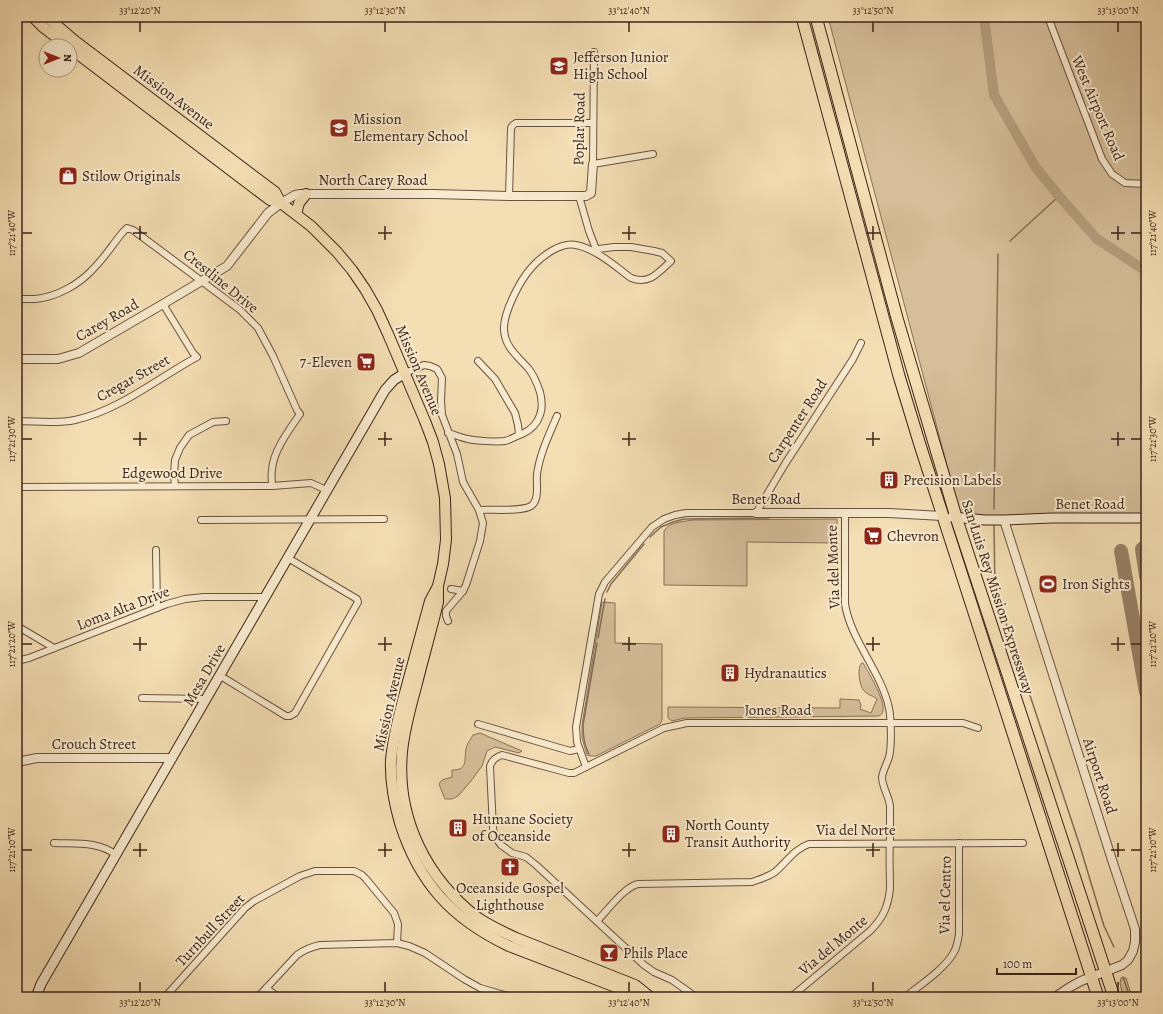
<svg xmlns="http://www.w3.org/2000/svg" width="1163" height="1014" viewBox="0 0 1163 1014" font-family="Alegreya,serif">
	<style>
		.green { fill: #d5be99; stroke: #887158 }
		.lines { fill: none; stroke-linecap: round; stroke-linejoin: round }
		.stream { stroke: #846e55; stroke-width: 1.5 }
		.river { stroke: #b59f7e; stroke-width: 10 }
		.taxiway { stroke: #988166; stroke-width: 14 }
		.minor-casing { stroke: #69523f; stroke-width: 8 }
		.tertiary-casing { stroke: #69523f; stroke-width: 10 }
		.secondary-casing { stroke: #3b2418; stroke-width: 11 }
		.primary-casing { stroke: #3b2418; stroke-width: 12 }
		.trunk-casing { stroke: #3b2418; stroke-width: 13 }
		.minor { stroke: #f8eace; stroke-width: 6 }
		.tertiary { stroke: #f8eace; stroke-width: 8 }
		.secondary { stroke: #f8eace; stroke-width: 9 }
		.primary { stroke: #f4deb3; stroke-width: 10 }
		.trunk { stroke: #f4deb3; stroke-width: 11 }
		.ticks { fill: none; stroke: #3b2418; stroke-width: 1.5 }
		.labels { text-anchor: middle; stroke-width: 4; stroke-linejoin: round; paint-order: stroke }
		.poi-label { font-size: 15px; fill: #3b2418; stroke: #f8eace; text-anchor: start }
		.street-label { font-size: 15px; fill: #3b2418; stroke: #f8eace }
		.neatline { fill: none; stroke: #3b2418; stroke-width: 1.5 }
		.ticks-label { font-size: 10px; text-anchor: middle; fill: #3b2418 }
	</style>
	<rect width="100%" height="100%" fill="#f4deb3"/>
	<filter id="stains"><feTurbulence type="fractalNoise" baseFrequency=".005" numOctaves="4"/><feColorMatrix values="0 0 0 0 .2 0 0 0 0 .09 0 0 0 0 .02 0 0 0 .5 -.17"/></filter>
	<radialGradient id="worn" r=".72"><stop offset=".6" stop-color="#630" stop-opacity="0"/><stop offset="1" stop-color="#630" stop-opacity=".3"/></radialGradient>
	<g class="green">
		<polygon points="828,17 1146,17 1146,518 961,518"/>
		<path d="M837 519V543L747 542V586L664 585V531C670 521 683 522 693 520Z"/>
		<polygon points="602,602 615,603 615,643 662,644 662,720 660,724 596,756 590,756 587,755 582,738 582,725"/>
		<path d="M862 663H863C869 673 885 700 883 711 882 714 882 714 879 716L685 718 672 721 668 718V707L840 708V699L859 700 861 705 860 709 871 713 877 699C874 696 871 696 868 694 861 690 860 683 859 675 859 670 859 666 862 663Z"/>
		<path d="M480 733 522 751 519 753 495 747 487 751 482 766 471 781 458 796 452 799H445L439 784 442 780 452 777V770C468 770 464 761 466 749 466 745 471 739 473 735Z"/>
		<polygon points="1121,978 1126,978 1132,997 1123,997 1120,983"/>
	</g>
	<g class="lines">
		<g class="stream">
			<polyline points="1010,241 1059,196"/>
			<polyline points="772,503 774,503 776,500 780,500 782,498"/>
			<polyline points="994,509 998,254"/>
			<polyline points="994,525 995,590 1079,843 1104,926 1114,947"/>
			<polyline points="650,537 661,527 666,525 673,522 684,519 768,518 771,517"/>
			<polyline points="607,592 611,584 644,544"/>
			<polyline points="598,638 605,599"/>
			<path d="M589 754C584 746 583 735 583 725L597 643"/>
			<polyline points="1123,977 1130,997"/>
		</g>
		<polyline class="river" points="984,17 994,95 1036,168 1059,196 1097,239 1146,271"/>
		<g class="taxiway">
			<polyline points="1146,546 1142,549 1146,576"/>
			<polyline points="1121,551 1146,692"/>
		</g>
		<defs>
			<g id="minor">
				<polyline points="1048,17 1102,159 1112,174 1125,183 1146,184"/>
				<polyline points="594,52 593,164 653,154"/>
				<polyline points="509,196 511,128 513,125 516,123 593,123"/>
				<polyline points="579,196 589,231 596,249"/>
				<path d="M17 299C23 299 29 299 35 299 57 297 80 284 94 268 105 257 113 244 123 232L127 228 133 230 239 309 258 328 273 356 297 410 300 414C289 430 273 451 272 470 271 475 272 481 272 486"/>
				<polyline points="478,361 495,379 515,413 518,425 519,435"/>
				<polyline points="405,373 424,365 430,366 437,369 442,378 441,401 442,415 457,454 463,482 479,510 483,523 480,541 466,585 463,591 446,611 446,616 448,621"/>
				<path d="M17 421C36 421 57 424 75 420 120 410 158 378 197 357L193 353 163 304"/>
				<path d="M448 433C455 435 462 438 468 439 476 441 497 442 505 441 510 440 516 436 522 434 531 430 537 424 540 415 543 407 542 400 540 392 537 383 534 375 528 368 517 356 505 347 504 330 503 313 520 280 532 267 542 256 560 242 576 245 596 249 615 266 631 278 649 285 658 273 671 261L662 253 654 251 631 247H614L591 250"/>
				<polyline points="175,486 174,475 175,460 180,448 189,435 213,422 226,421"/>
				<polyline points="17,487 272,486 311,483 326,490"/>
				<path d="M479 510C492 509 521 512 531 506 540 500 536 483 537 474 540 453 549 435 557 416"/>
				<polyline points="201,520 384,519"/>
				<polyline points="156,550 157,608"/>
				<polyline points="451,589 463,591"/>
				<polyline points="17,626 54,648"/>
				<polyline points="17,661 29,658 167,604 185,599 204,597 265,597"/>
				<polyline points="219,675 286,716 290,716 295,713 358,602 357,599 288,558"/>
				<polyline points="142,698 206,699"/>
				<polyline points="478,724 570,751 579,749"/>
				<polyline points="586,767 577,742 576,727 599,594 605,582 652,527 664,519 675,515 686,513 756,513 785,464 853,359 861,343"/>
				<path d="M54 843C75 844 99 841 116 855"/>
				<path d="M597 921C607 911 624 887 638 884L752 882C760 879 768 877 775 872 787 862 794 849 809 844L1023 843"/>
				<polyline points="266,988 278,997"/>
				<polyline points="165,997 245,908 254,901 300,876 315,871 354,871 362,875 366,879 394,913 398,924 397,943"/>
				<path d="M258 997 297 955C305 949 311 947 320 945L397 943 409 946 425 953 464 979 480 988 511 997"/>
				<path d="M696 997 672 980 654 972 644 965 536 865 526 857 512 853 501 845 495 837 493 828 490 767C491 761 496 757 502 755L569 773H574L664 728 687 723H963L978 728"/>
				<path d="M791 997 870 931C883 918 888 907 890 889 890 872 889 856 890 840 890 829 890 817 890 806 889 796 882 787 882 777 883 770 887 764 889 757 892 746 891 718 889 708 881 671 851 641 845 604V512"/>
				<path d="M905 997C920 985 945 969 954 952 957 947 958 940 959 934V843"/>
			</g>
			<g id="tertiary">
				<polyline points="17,359 58,359 79,353 163,304 227,266 268,213 281,203 295,195 300,194 434,194 509,196 586,196 591,193 593,164"/>
				<polyline points="756,513 889,513 942,516"/>
				<polyline points="1004,520 1112,860 1135,929 1135,942 1133,951 1128,960 1122,965 1081,981 1070,987 1055,997"/>
				<polyline points="17,762 37,758 172,758"/>
			</g>
			<g id="secondary">
				<polyline points="952,517 985,520 1004,520 1052,518 1146,518"/>
				<polyline points="36,997 41,984 385,390 394,380 405,373"/>
			</g>
			<g id="primary">
				<polyline points="33,17 43,27 68,46"/>
				<path d="M47 17 75 41 275 192 281 203 311 226 337 252 352 270 365 289 377 310 388 334 425 421 433 442 439 464 445 498 446 540 443 564 438 586V602C431 631 423 659 416 687 410 709 404 730 402 752 396 818 426 878 478 918 490 926 503 932 516 938L635 985 650 997"/>
				<polyline points="70,48 270,200 281,203"/>
				<polyline points="296,214 299,203 306,194"/>
				<path d="M438 586 430 601C422 630 414 659 406 689 400 712 393 736 391 760 390 782 394 802 400 823 419 883 452 919 509 946L634 994 649 997"/>
			</g>
			<g id="trunk">
				<polyline points="802,17 899,376 920,445 1098,997"/>
				<polyline points="816,17 897,318 956,517 1114,997"/>
			</g>
		</defs>
		<use href="#minor" class="minor-casing"/>
		<use href="#tertiary" class="tertiary-casing"/>
		<use href="#secondary" class="secondary-casing"/>
		<use href="#primary" class="primary-casing"/>
		<use href="#trunk" class="trunk-casing"/>
		<use href="#minor" class="minor"/>
		<use href="#tertiary" class="tertiary"/>
		<use href="#secondary" class="secondary"/>
		<use href="#primary" class="primary"/>
		<use href="#trunk" class="trunk"/>
	</g>
	<path class="ticks" d="M140 22V32M385 22V32M629 22V32M873 22V32M1118 22V32M140 226V240M385 226V240M629 226V240M873 226V240M1118 226V240M22 233H32M133 233H147M378 233H392M622 233H636M866 233H880M1111 233H1125M1131 233H1141M140 432V446M385 432V446M629 432V446M873 432V446M1118 432V446M22 439H32M133 439H147M378 439H392M622 439H636M866 439H880M1111 439H1125M1131 439H1141M140 637V651M385 637V651M629 637V651M873 637V651M1118 637V651M22 644H32M133 644H147M378 644H392M622 644H636M866 644H880M1111 644H1125M1131 644H1141M140 843V857M385 843V857M629 843V857M873 843V857M1118 843V857M22 850H32M133 850H147M378 850H392M622 850H636M866 850H880M1111 850H1125M1131 850H1141M140 982V992M385 982V992M629 982V992M873 982V992M1118 982V992"/>
	<defs>
		<symbol id="school-square" viewBox="-11 -11 22 22"><rect x="-9" y="-9" width="18" height="18" rx="4" fill="#8f2418" stroke="#f8eace"/><path d="M0-5L7-2L0 1L-7-2ZM-4 1L0 2.5L4 1V4Q0 6-4 4Z" fill="#fff"/></symbol>
		<symbol id="shop-square" viewBox="-11 -11 22 22"><rect x="-9" y="-9" width="18" height="18" rx="4" fill="#8f2418" stroke="#f8eace"/><path d="M-5-2.5h2.3a2.7 3.5 0 0 1 5.4 0H5L5.5 6h-11ZM-1.5-2.5h3a1.5 2.3 0 0 0-3 0Z" fill="#fff"/></symbol>
		<symbol id="supermarket-square" viewBox="-11 -11 22 22"><rect x="-9" y="-9" width="18" height="18" rx="4" fill="#8f2418" stroke="#f8eace"/><path d="M-6-5.5h2.5l.6 2H6L4.5 2H-2.5L-4.4-4H-6ZM-1.5 3.2a1.3 1.3 0 1 0 .1 0ZM3 3.2a1.3 1.3 0 1 0 .1 0Z" fill="#fff"/></symbol>
		<symbol id="building-square" viewBox="-11 -11 22 22"><rect x="-9" y="-9" width="18" height="18" rx="4" fill="#8f2418" stroke="#f8eace"/><path d="M-4-6H4V6H1V3H-1V6H-4ZM-2.5-4.3h1.7v1.8h-1.7ZM.8-4.3h1.7v1.8H.8ZM-2.5-1h1.7V.8h-1.7ZM.8-1h1.7V.8H.8Z" fill="#fff"/></symbol>
		<symbol id="stadium-square" viewBox="-11 -11 22 22"><rect x="-9" y="-9" width="18" height="18" rx="4" fill="#8f2418" stroke="#f8eace"/><path d="M0-5a6.5 5 0 1 0 0 10a6.5 5 0 1 0 0-10ZM-3.5-1.8h7v3.6h-7Z" fill="#fff"/></symbol>
		<symbol id="church-square" viewBox="-11 -11 22 22"><rect x="-9" y="-9" width="18" height="18" rx="4" fill="#8f2418" stroke="#f8eace"/><path d="M-1.2-6h2.4v3.5h3.3v2.4h-3.3V6h-2.4V-.1h-3.3v-2.4h3.3Z" fill="#fff"/></symbol>
		<symbol id="bar-square" viewBox="-11 -11 22 22"><rect x="-9" y="-9" width="18" height="18" rx="4" fill="#8f2418" stroke="#f8eace"/><path d="M-6-5H6L.8 .8V4.5H3.5V6h-7V4.5H-.8V.8Z" fill="#fff"/></symbol>
	</defs>
	<g fill-rule="evenodd">
		<use href="#school-square" x="548" y="55" width="22" height="22"/>
		<use href="#school-square" x="328" y="117" width="22" height="22"/>
		<use href="#shop-square" x="57" y="165" width="22" height="22"/>
		<use href="#supermarket-square" x="355" y="351" width="22" height="22"/>
		<use href="#building-square" x="878" y="469" width="22" height="22"/>
		<use href="#supermarket-square" x="862" y="525" width="22" height="22"/>
		<use href="#stadium-square" x="1037" y="573" width="22" height="22"/>
		<use href="#building-square" x="719" y="662" width="22" height="22"/>
		<use href="#building-square" x="447" y="817" width="22" height="22"/>
		<use href="#building-square" x="660" y="823" width="22" height="22"/>
		<use href="#church-square" x="499" y="856" width="22" height="22"/>
		<use href="#bar-square" x="598" y="942" width="22" height="22"/>
	</g>
	<g class="labels">
		<g class="poi-label">
			<text x="573" y="62">Jefferson Junior<tspan x="573" dy="17">High School</tspan></text>
			<text x="353" y="124">Mission<tspan x="353" dy="17">Elementary School</tspan></text>
			<text x="82" y="181">Stilow Originals</text>
			<text x="352" y="367" text-anchor="end">7-Eleven</text>
			<text x="903" y="485">Precision Labels</text>
			<text x="887" y="541">Chevron</text>
			<text x="1062" y="589">Iron Sights</text>
			<text x="744" y="678">Hydranautics</text>
			<text x="472" y="824">Humane Society<tspan x="472" dy="17">of Oceanside</tspan></text>
			<text x="685" y="830">North County<tspan x="685" dy="17">Transit Authority</tspan></text>
			<text x="510" y="893" text-anchor="middle">Oceanside Gospel<tspan x="510" dy="17">Lighthouse</tspan></text>
			<text x="623" y="958">Phils Place</text>
		</g>
		<g class="street-label">
			<text transform="translate(174 97) rotate(37)" y="5">Mission Avenue</text>
			<text transform="translate(1098 108) rotate(67)" y="5">West Airport Road</text>
			<text transform="translate(579 129) rotate(-89)" y="5">Poplar Road</text>
			<text x="373" y="185">North Carey Road</text>
			<text transform="translate(221 281) rotate(39)" y="5">Crestline Drive</text>
			<text transform="translate(107 320) rotate(-30)" y="5">Carey Road</text>
			<text transform="translate(419 370) rotate(67)" y="5">Mission Avenue</text>
			<text transform="translate(133 378) rotate(-29)" y="5">Cregar Street</text>
			<text transform="translate(797 421) rotate(-57)" y="5">Carpenter Road</text>
			<text x="172" y="478">Edgewood Drive</text>
			<text x="766" y="504">Benet Road</text>
			<text x="1090" y="509">Benet Road</text>
			<text transform="translate(833 567) rotate(-92)" y="5">Via del Monte</text>
			<text transform="translate(998 597) rotate(72)" y="5">San Luis Rey Mission Expressway</text>
			<text transform="translate(123 608) rotate(-21)" y="5">Loma Alta Drive</text>
			<text transform="translate(204 675) rotate(-60)" y="5">Mesa Drive</text>
			<text transform="translate(389 704) rotate(-77)" y="5">Mission Avenue</text>
			<text x="778" y="715">Jones Road</text>
			<text x="94" y="749">Crouch Street</text>
			<text transform="translate(1100 776) rotate(72)" y="5">Airport Road</text>
			<text x="856" y="835">Via del Norte</text>
			<text transform="translate(945 895) rotate(-89)" y="5">Via el Centro</text>
			<text transform="translate(210 930) rotate(-47)" y="5">Turnbull Street</text>
			<text transform="translate(833 945) rotate(-40)" y="5">Via del Monte</text>
		</g>
	</g>
	<rect width="1163" height="1014" fill="none" stroke="#f4deb3" stroke-width="44"/>
	<g transform="translate(58 58) rotate(90)"><circle r="19" fill="#f8eace" stroke="#ac9b85"/>
	<path d="M0-3L7 15L0 10L-7 15Z" fill="#8f2418"/>
	<text y="-6" font-size="11" font-weight="bold" text-anchor="middle" fill="#3b2418">N</text>
	</g>
	<path d="M997 968v6h79v-6" fill="none" stroke="#3b2418" stroke-width="2"/>
	<text x="1003" y="968" font-size="12" fill="#3b2418" stroke="#f8eace" stroke-width="3" paint-order="stroke">100 m</text>
	<rect x="22" y="22" width="1119" height="970" class="neatline"/>
	<g class="ticks-label">
		<text x="140" y="14">33°12'20"N</text>
		<text x="385" y="14">33°12'30"N</text>
		<text x="629" y="14">33°12'40"N</text>
		<text x="873" y="14">33°12'50"N</text>
		<text x="1118" y="14">33°13'00"N</text>
		<text transform="translate(1152 233) rotate(-90)" y="4">117°21'40"W</text>
		<text transform="translate(11 233) rotate(-90)" y="4">117°21'40"W</text>
		<text transform="translate(1152 439) rotate(-90)" y="4">117°21'30"W</text>
		<text transform="translate(11 439) rotate(-90)" y="4">117°21'30"W</text>
		<text transform="translate(1152 644) rotate(-90)" y="4">117°21'20"W</text>
		<text transform="translate(11 644) rotate(-90)" y="4">117°21'20"W</text>
		<text transform="translate(1152 850) rotate(-90)" y="4">117°21'10"W</text>
		<text transform="translate(11 850) rotate(-90)" y="4">117°21'10"W</text>
		<text x="140" y="1006">33°12'20"N</text>
		<text x="385" y="1006">33°12'30"N</text>
		<text x="629" y="1006">33°12'40"N</text>
		<text x="873" y="1006">33°12'50"N</text>
		<text x="1118" y="1006">33°13'00"N</text>
	</g>
	<rect width="100%" height="100%" filter="url(#stains)"/>
	<rect width="100%" height="100%" fill="url(#worn)"/>
</svg>
